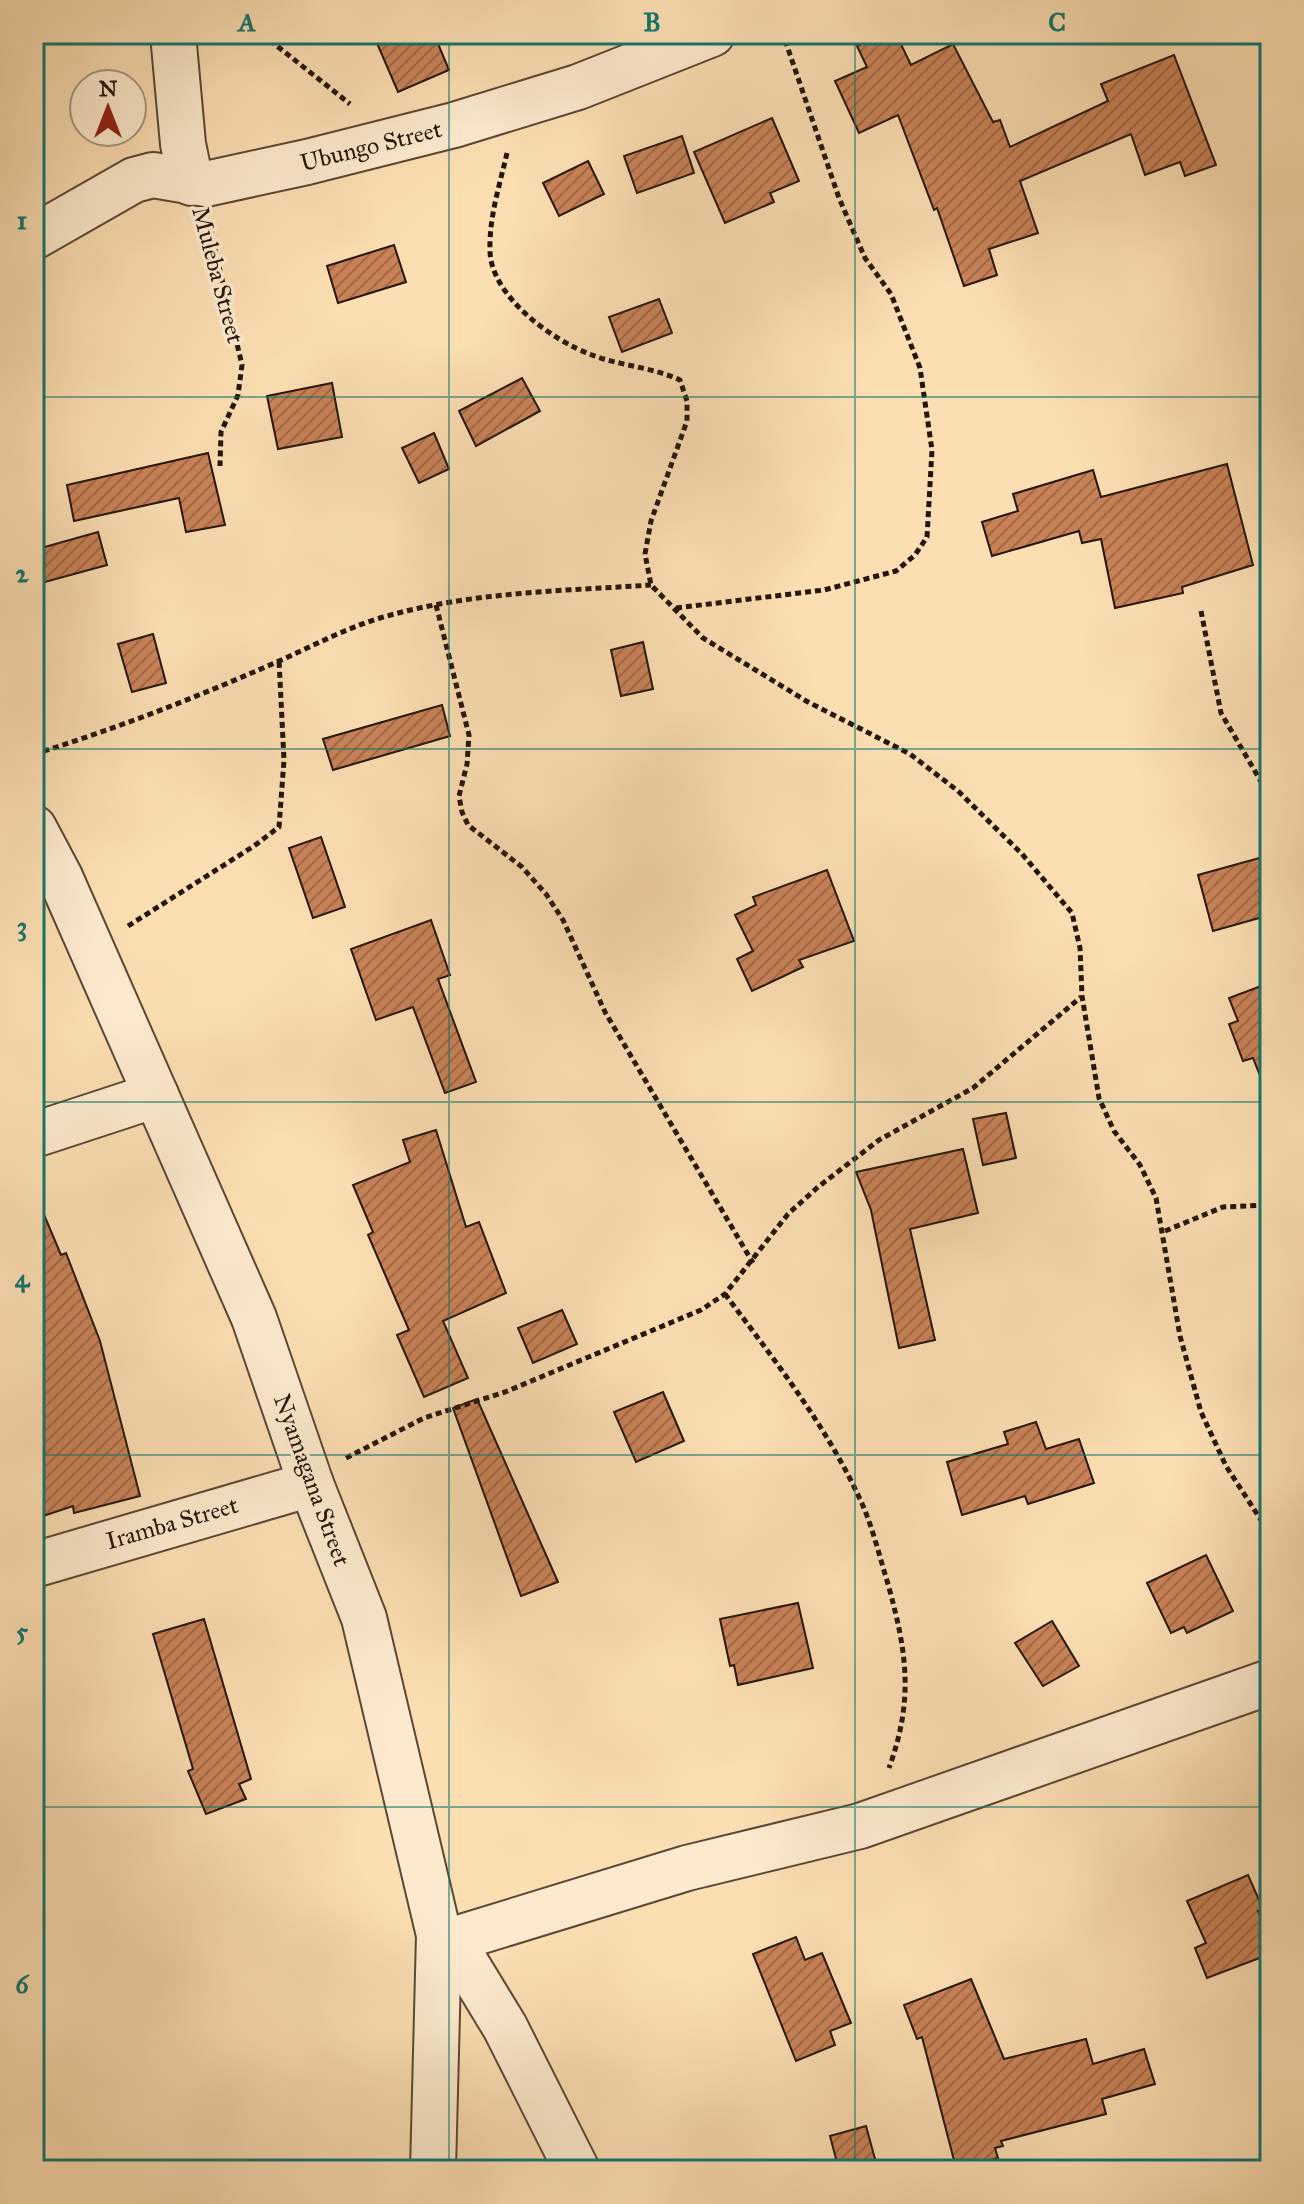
<svg xmlns="http://www.w3.org/2000/svg" width="1304" height="2204" viewBox="0 0 1304 2204" font-family="'IM FELL Great Primer',serif">
	<style>
		.building { fill: url(#building-hatch); stroke: #251509; stroke-width: 2 }
		.lines { fill: none; stroke-linecap: round; stroke-linejoin: round }
		.minor-casing { stroke: #5b4734; stroke-width: 48 }
		.path { stroke: #251509; stroke-width: 5; stroke-dasharray: 6 4; stroke-linecap: butt }
		.minor { stroke: #fdeace; stroke-width: 44 }
		.grid { fill: none; stroke: #0f766e; stroke-width: 2; stroke-opacity: 0.55 }
		.labels { text-anchor: middle; stroke-width: 7; stroke-linejoin: round; paint-order: stroke }
		.street-label { font-size: 24px; fill: #251509; stroke: #fdeace }
		.neatline { fill: none; stroke: #0f766e; stroke-width: 3 }
		.grid-label { font-size: 26px; text-anchor: middle; font-weight: bold; fill: #0f766e }
	</style>
	<defs>
		<pattern id="building-hatch" width="6" height="6" patternUnits="userSpaceOnUse" patternTransform="scale(2)"><rect width="6" height="6" fill="#c98258"/><path d="M-1 1l2-2M0 6l6-6M5 7l2-2" fill="none" stroke="#a36947"/></pattern>
	</defs>
	<rect width="100%" height="100%" fill="#fcdeb3"/>
	<filter id="stains"><feTurbulence type="fractalNoise" baseFrequency=".0025" numOctaves="4"/><feColorMatrix values="0 0 0 0 .2 0 0 0 0 .09 0 0 0 0 .02 0 0 0 .5 -.17"/></filter>
	<radialGradient id="worn" r=".72"><stop offset=".6" stop-color="#630" stop-opacity="0"/><stop offset="1" stop-color="#630" stop-opacity=".3"/></radialGradient>
	<g class="building">
		<polygon points="373,34 434,34 449,70 398,92"/>
		<polygon points="883,34 896,34 911,65 953,44 993,122 1000,120 1010,147 1108,101 1101,84 1174,55 1216,165 1185,176 1180,162 1145,175 1131,134 1020,181 1038,233 989,249 997,275 964,286 937,208 934,210 898,115 859,133 835,81 867,67 857,46"/>
		<polygon points="772,118 799,181 770,193 774,202 725,223 694,152"/>
		<polygon points="682,136 694,173 637,193 624,156"/>
		<polygon points="588,161 604,194 559,216 543,183"/>
		<polygon points="394,245 406,282 338,303 327,266"/>
		<polygon points="659,299 672,333 622,352 609,317"/>
		<polygon points="522,378 540,411 476,446 459,411"/>
		<polygon points="332,383 342,437 278,449 267,396"/>
		<polygon points="434,433 449,469 419,483 402,448"/>
		<polygon points="208,453 225,525 186,532 179,498 74,521 67,485"/>
		<polygon points="1227,464 1253,565 1182,587 1183,593 1115,608 1101,539 1082,543 1079,531 992,556 982,522 1018,511 1013,494 1093,470 1101,497"/>
		<polygon points="98,532 107,565 34,585 34,550"/>
		<polygon points="153,634 166,683 132,692 118,644"/>
		<polygon points="643,642 653,689 621,696 611,650"/>
		<polygon points="442,705 450,736 333,770 323,739"/>
		<polygon points="321,837 345,907 313,918 289,848"/>
		<polygon points="1270,855 1270,915 1213,931 1198,875"/>
		<polygon points="827,870 854,941 799,960 803,967 752,991 737,959 753,951 735,915 756,905 753,897"/>
		<polygon points="431,920 450,975 438,979 476,1082 445,1093 413,1007 376,1020 351,949"/>
		<polygon points="1261,986 1270,1008 1268,1096 1253,1058 1243,1061 1229,1024 1238,1021 1229,998"/>
		<polygon points="1006,1113 1016,1158 983,1165 973,1119"/>
		<polygon points="436,1130 466,1227 479,1222 506,1293 443,1321 468,1378 424,1397 397,1335 409,1330 368,1235 373,1232 353,1185 410,1162 403,1140"/>
		<polygon points="963,1149 978,1213 910,1229 935,1340 899,1348 871,1210 856,1172"/>
		<polygon points="34,1191 61,1255 66,1253 100,1341 140,1496 74,1513 73,1506 34,1519"/>
		<polygon points="562,1310 577,1344 533,1363 518,1328"/>
		<polygon points="663,1392 684,1441 636,1462 614,1412"/>
		<polygon points="477,1399 558,1582 521,1596 453,1408"/>
		<polygon points="1036,1422 1046,1449 1079,1439 1094,1483 1028,1504 1025,1496 962,1515 947,1462 1008,1444 1004,1432"/>
		<polygon points="1206,1555 1233,1611 1187,1633 1184,1627 1171,1633 1147,1583"/>
		<polygon points="798,1603 813,1668 738,1685 734,1665 730,1666 720,1619"/>
		<polygon points="204,1619 251,1779 239,1784 246,1799 206,1814 188,1771 193,1769 153,1634"/>
		<polygon points="1052,1621 1079,1666 1043,1686 1015,1643"/>
		<polygon points="1248,1875 1263,1909 1258,1911 1270,1941 1270,1954 1207,1978 1195,1948 1206,1943 1187,1901"/>
		<polygon points="796,1937 805,1960 822,1953 851,2023 830,2031 835,2045 796,2061 753,1954"/>
		<polygon points="971,1979 1004,2059 1086,2039 1093,2064 1144,2049 1155,2084 1102,2099 1106,2114 1001,2141 1003,2146 995,2148 998,2158 956,2168 922,2037 917,2039 904,2005"/>
		<polygon points="866,2126 878,2170 839,2170 830,2136"/>
	</g>
	<g class="lines">
		<defs>
			<g id="minor">
				<polyline points="173,34 183,144 191,183"/>
				<polyline points="34,237 134,180 153,175 206,184 307,162 454,125 578,87 712,34"/>
				<polyline points="34,828 60,877 254,1318 311,1484 364,1618 439,1935 433,2170"/>
				<polyline points="34,1135 156,1095"/>
				<polyline points="34,1565 311,1484"/>
				<polyline points="439,1935 452,1940 687,1868 860,1826 1270,1682"/>
				<polyline points="452,1940 505,2027 577,2170"/>
			</g>
		</defs>
		<use href="#minor" class="minor-casing"/>
		<g class="path">
			<polyline points="262,34 350,104"/>
			<path d="M507 153C500 184 489 217 490 250 490 296 553 341 592 355 621 366 652 367 680 380L687 401V421L651 521 645 554 651 585 703 638 808 702 910 754 958 791 1022 854 1072 913 1080 948 1082 996 1099 1098 1114 1131 1140 1165 1156 1198 1180 1336 1201 1412 1226 1466 1270 1534"/>
			<polyline points="210,228 242,365 238,395 221,432 220,466"/>
			<polyline points="436,605 469,735 467,764 459,796 462,812 468,825 522,867 546,894 563,920 605,1012 753,1263"/>
			<polyline points="676,608 824,590 896,571 915,555 927,537 932,450 920,368 891,294 865,258 839,198 783,34"/>
			<polyline points="1201,611 1221,713 1270,797"/>
			<path d="M34 754C116 729 200 696 279 661 313 646 344 629 380 618 468 592 561 591 651 585"/>
			<polyline points="128,926 254,846 279,827 284,760 279,660"/>
			<polyline points="1165,1231 1223,1207 1270,1205"/>
			<path d="M725 1294C773 1358 825 1424 859 1497 872 1524 879 1555 888 1584 907 1653 914 1699 889 1768"/>
			<polyline points="346,1458 424,1418 505,1392 701,1310 725,1294 788,1214 818,1187 879,1140 973,1088 1081,997"/>
		</g>
		<use href="#minor" class="minor"/>
	</g>
	<path class="grid" d="M449 34V2170M855 34V2170M34 397H1270M34 749H1270M34 1102H1270M34 1455H1270M34 1807H1270"/>
	<g class="labels">
		<g class="street-label">
			<text transform="translate(371 146) rotate(-14)" y="8">Ubungo Street</text>
			<text transform="translate(218 275) rotate(75)" y="8">Muleba Street</text>
			<text transform="translate(312 1480) rotate(70)" y="8">Nyamagana Street</text>
			<text transform="translate(172 1523) rotate(-16)" y="8">Iramba Street</text>
		</g>
	</g>
	<rect width="1304" height="2204" fill="none" stroke="#fcdeb3" stroke-width="88"/>
	<g transform="translate(108 108)"><circle r="38" fill="#fdeace" stroke="#a7957f" stroke-width="2"/>
	<path d="M0-6L14 30L0 20L-14 30Z" fill="#8f2418"/>
	<text y="-12" font-size="22" font-weight="bold" text-anchor="middle" fill="#251509">N</text>
	</g>
	<rect x="44" y="44" width="1216" height="2116" class="neatline"/>
	<g class="grid-label">
		<text x="247" y="31">A</text>
		<text x="652" y="31">B</text>
		<text x="1057" y="31">C</text>
		<text x="22" y="229">1</text>
		<text x="22" y="582">2</text>
		<text x="22" y="935">3</text>
		<text x="22" y="1287">4</text>
		<text x="22" y="1640">5</text>
		<text x="22" y="1993">6</text>
	</g>
	<rect width="100%" height="100%" filter="url(#stains)"/>
	<rect width="100%" height="100%" fill="url(#worn)"/>
</svg>
